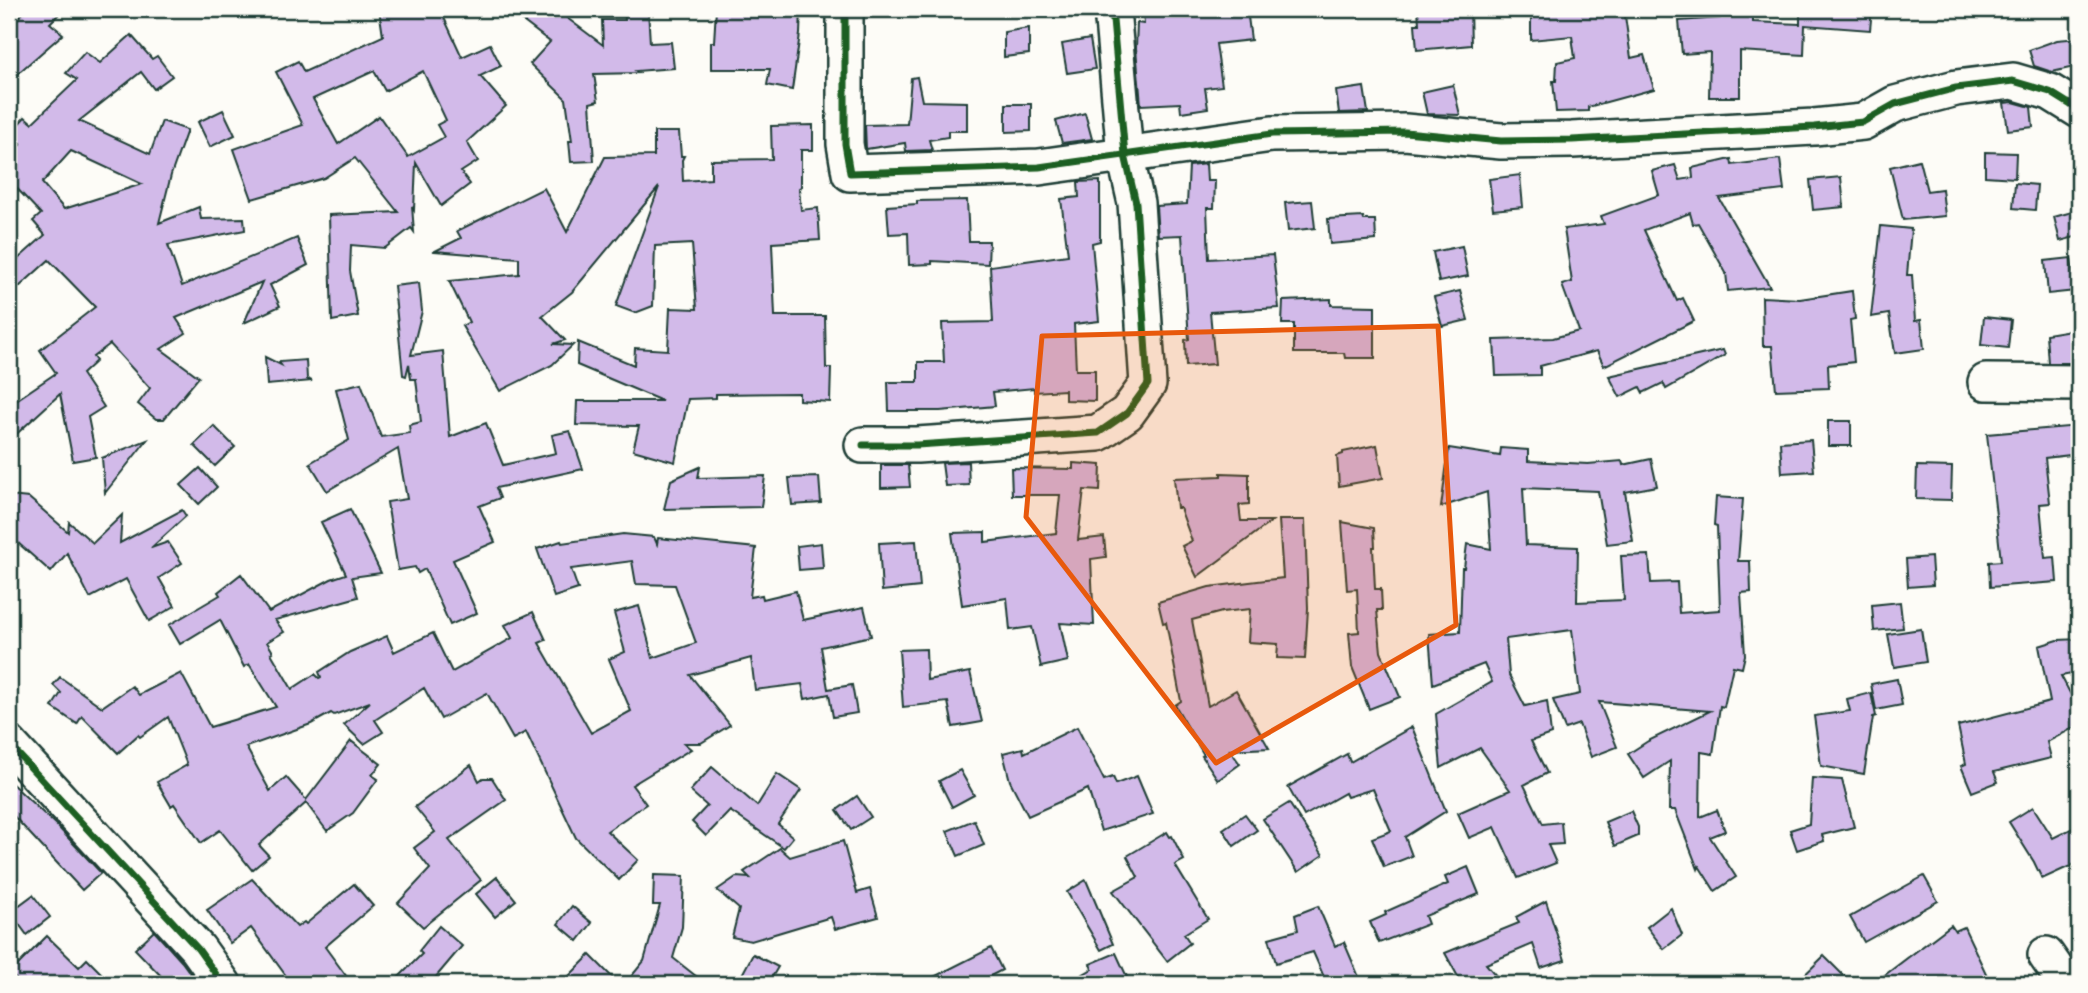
<svg xmlns="http://www.w3.org/2000/svg" width="2088" height="993" viewBox="0 0 2088 993" font-family="'Playpen Sans',sans-serif">
	<style>
		.building { fill: #d2bae9; stroke: #1f3d34; stroke-width: 2; fill-rule: evenodd }
		.lines { fill: none; stroke-linecap: round; stroke-linejoin: round }
		.minor-casing { stroke: #1f3d34; stroke-width: 40 }
		.minor { stroke: #fdfcf7; stroke-width: 35 }
		.cycleway-casing { stroke: #fdfcf7; stroke-width: 11 }
		.cycleway { stroke: #1b5e20; stroke-width: 7 }
		.marked { fill: #e8590c; fill-opacity: 0.2; stroke: #e8590c; stroke-width: 5; stroke-linejoin: round }
	</style>
	<rect width="100%" height="100%" fill="#fdfcf7"/>
	<filter id="ink" filterUnits="userSpaceOnUse"><feTurbulence type="fractalNoise" baseFrequency=".0143" numOctaves="2"/><feDisplacementMap in="SourceGraphic" scale="14" xChannelSelector="R" yChannelSelector="G"/><feConvolveMatrix kernelMatrix="1 2 1 2 8 2 1 2 1" color-interpolation-filters="sRGB"/></filter>
	<g filter="url(#ink)">
		<g class="building">
			<polygon points="27,9 64,9 50,23 63,34 9,81 9,27"/>
			<path d="M379 9H440L462 57 490 44 501 66 480 76 506 106 467 142 478 161 461 172 470 184 441 206 416 163 414 210 412 206 414 232 411 228 385 248 351 245 350 271 358 316 332 321 329 215 398 212 355 158 324 178 252 199 234 149 303 125 276 72 298 61 304 72 383 36ZM374 71 385 91 423 71 446 120 437 125 444 137 408 157 379 116 338 144 313 99Z"/>
			<polygon points="507,9 555,9 603,45 602,20 625,20 624,9 648,9 650,43 671,42 674,68 636,71 639,73 594,74 598,101 590,103 594,161 571,162 569,141 572,141 566,99 530,64 550,42"/>
			<polygon points="716,9 801,9 800,34 792,90 767,85 770,69 711,69 711,42 714,42"/>
			<polygon points="1143,9 1247,9 1251,40 1216,44 1222,86 1205,88 1208,108 1181,112 1180,103 1141,105 1136,48 1137,23 1144,24"/>
			<polygon points="1418,9 1470,9 1471,45 1417,50 1415,24 1419,24"/>
			<polygon points="1531,9 1624,9 1631,58 1644,55 1654,89 1588,107 1588,111 1556,112 1553,81 1556,81 1557,62 1575,58 1572,36 1531,40"/>
			<polygon points="1719,9 1753,9 1753,22 1800,24 1800,9 1872,9 1870,30 1805,25 1804,55 1740,51 1740,97 1709,97 1710,52 1682,54 1679,21 1720,18"/>
			<polygon points="1029,28 1029,54 1004,57 1004,32"/>
			<path d="M131 35 152 59 157 56 172 76 154 89 141 72 79 121 150 154 162 121 187 130 171 175 159 223 199 207 201 219 244 218 245 230 168 245 182 286 297 238 308 265 270 285 280 306 244 323 262 282 176 318 186 333 161 349 199 377 164 419H156L138 404 150 388 110 344 93 357 96 361 82 374 104 407 88 417 96 457 73 461 60 394 9 441V405L56 373 40 350 95 307 49 260 19 287 9 275V267L45 235 33 221 41 214 9 180V155L21 144 10 133 25 117 32 123 77 80 66 73 85 52 100 63ZM71 151 142 184 64 209 42 183Z"/>
			<polygon points="2079,38 2079,66 2052,72 2034,66 2029,50 2057,40"/>
			<polygon points="1090,39 1095,69 1067,73 1062,44"/>
			<polygon points="917,77 922,101 967,102 967,131 948,131 948,137 929,140 932,150 906,151 905,143 866,149 865,125 907,124 911,78"/>
			<polygon points="1453,85 1460,115 1427,114 1422,92"/>
			<polygon points="1364,87 1368,112 1339,113 1336,91"/>
			<polygon points="2013,102 2031,107 2033,127 2008,130 2004,103"/>
			<polygon points="1006,104 1031,104 1031,131 1006,132"/>
			<polygon points="223,110 235,135 210,147 198,122"/>
			<polygon points="1085,113 1092,139 1062,143 1056,121"/>
			<polygon points="813,125 813,150 801,150 801,187 799,188 801,210 818,208 820,240 772,243 775,316 825,316 826,368 831,368 830,402 799,400 799,393 716,394 716,398 688,399 675,462 633,450 639,426 576,425 577,401 662,401 577,365 578,342 634,365 635,348 668,350 670,308 697,309 692,244 655,246 653,306 635,313 616,306 659,187 572,292 542,316 565,340 553,344 573,345 552,365 500,391 462,326 469,322 449,281 519,274 519,258 435,251 461,238 457,231 544,188 567,232 605,157 654,156 654,132 679,132 681,156 684,156 682,160 683,181 711,179 711,160 772,159 771,126"/>
			<polygon points="1985,152 2016,153 2015,178 1985,176"/>
			<polygon points="1731,159 1732,165 1780,159 1784,190 1719,198 1770,287 1728,291 1726,273 1698,223 1693,224 1690,213 1644,230 1677,301 1683,298 1694,321 1604,366 1597,351 1540,366 1540,375 1496,376 1494,340 1553,338 1579,331 1562,285 1572,282 1564,229 1604,224 1601,216 1659,195 1652,171 1675,165 1680,180 1693,178 1692,168"/>
			<polygon points="1919,160 1927,191 1942,189 1945,216 1903,220 1890,167"/>
			<polygon points="1206,164 1207,181 1215,181 1214,208 1207,208 1209,259 1273,255 1279,308 1210,312 1215,364 1186,366 1185,340 1189,339 1182,235 1158,236 1156,206 1187,204 1189,166"/>
			<polygon points="1520,175 1523,207 1493,210 1489,179"/>
			<polygon points="1841,177 1844,207 1813,210 1810,180"/>
			<polygon points="1100,181 1100,241 1092,243 1099,321 1074,324 1076,370 1095,370 1095,401 1065,400 1065,390 1034,392 1034,388 993,392 995,406 940,411 889,411 888,382 918,382 918,362 944,362 942,323 993,322 990,266 1068,255 1061,199 1079,197 1078,182"/>
			<polygon points="2015,183 2037,185 2035,210 2013,208"/>
			<polygon points="967,200 969,241 989,241 988,264 932,261 932,264 909,265 908,233 889,234 887,206 917,204 917,201"/>
			<polygon points="1312,201 1315,228 1288,231 1285,203"/>
			<polygon points="2079,210 2079,236 2060,241 2054,217"/>
			<polygon points="1363,217 1364,220 1375,220 1376,240 1330,244 1328,219"/>
			<polygon points="1881,226 1911,229 1907,275 1912,275 1915,321 1921,320 1924,349 1895,353 1889,314 1871,317"/>
			<polygon points="1462,246 1468,276 1439,282 1433,252"/>
			<polygon points="2071,258 2075,291 2048,294 2045,261"/>
			<polygon points="419,283 422,311 411,355 443,351 450,437 486,423 503,465 556,453 552,435 570,431 583,469 496,488 500,498 479,506 495,542 453,560 477,613 450,625 425,569 418,573 415,567 398,570 387,502 407,499 398,449 327,491 310,463 349,440 336,389 361,383 381,437 410,433 409,425 421,422 416,379 411,379 409,364 406,376 403,375 394,286"/>
			<polygon points="1460,291 1468,320 1442,326 1434,297"/>
			<polygon points="1852,291 1855,319 1850,320 1854,362 1828,365 1829,388 1776,390 1772,346 1763,346 1762,297 1800,299"/>
			<polygon points="1331,299 1331,305 1375,306 1375,358 1345,358 1344,353 1294,353 1294,324 1282,324 1283,301"/>
			<polygon points="1984,317 2011,320 2008,348 1981,345"/>
			<polygon points="2071,330 2072,363 2048,363 2046,334"/>
			<polygon points="1723,350 1725,355 1666,389 1663,383 1643,393 1640,387 1620,397 1609,376"/>
			<polygon points="265,357 281,365 279,362 306,360 307,379 312,381 267,385"/>
			<rect x="1828" y="421" width="23" height="25"/>
			<polygon points="214,426 235,447 215,466 194,445"/>
			<polygon points="2079,426 2079,454 2045,458 2050,503 2040,504 2045,558 2055,557 2057,582 1990,587 1989,562 2001,561 1987,434"/>
			<polygon points="147,440 105,493 102,458"/>
			<polygon points="1811,440 1814,471 1782,473 1780,442"/>
			<polygon points="1377,445 1383,478 1339,486 1337,456 1343,454 1343,452"/>
			<polygon points="1449,448 1500,456 1501,448 1528,450 1528,461 1588,464 1622,461 1623,465 1651,459 1657,486 1625,492 1633,541 1607,544 1598,491 1523,488 1526,545 1578,547 1577,602 1624,600 1621,556 1649,555 1651,583 1677,582 1679,613 1720,610 1717,526 1714,525 1716,497 1743,499 1738,561 1750,561 1751,592 1741,593 1745,655 1742,668 1733,666 1724,707 1720,706 1713,754 1701,752 1700,817 1717,810 1725,831 1710,837 1736,877 1715,891 1699,866 1698,869 1675,810 1669,810 1670,761 1644,778 1628,754 1648,741 1710,711 1599,702 1617,747 1591,757 1579,724 1565,729 1553,700 1580,694 1572,630 1506,639 1509,675 1525,706 1547,701 1551,734 1531,741 1547,773 1524,785 1543,824 1561,822 1563,844 1548,845 1556,863 1518,878 1495,827 1469,838 1458,813 1510,790 1480,748 1441,768 1436,714 1492,682 1484,664 1433,684 1429,634 1460,632 1462,568 1464,568 1467,544 1491,549 1487,492 1441,507"/>
			<polygon points="968,462 969,485 945,486 942,463"/>
			<polygon points="1073,463 1101,465 1100,491 1084,490 1078,540 1104,537 1106,557 1091,559 1094,625 1060,623 1068,661 1041,667 1032,627 1010,630 1007,598 962,605 952,533 985,532 985,542 1056,533 1060,495 1012,495 1011,468 1073,469"/>
			<polygon points="881,465 908,465 910,487 881,488"/>
			<polygon points="1917,466 1952,467 1951,500 1916,499"/>
			<polygon points="700,467 698,478 765,476 761,507 664,509 671,480"/>
			<polygon points="200,468 217,487 199,504 181,485"/>
			<polygon points="1221,473 1249,474 1249,504 1239,505 1241,521 1272,521 1197,577 1182,546 1192,541 1180,508 1177,508 1174,478 1221,476"/>
			<polygon points="819,477 821,503 792,505 789,478"/>
			<polygon points="9,496 29,498 68,532 69,522 93,543 122,515 120,543 182,510 186,516 151,548 168,542 182,563 159,578 175,606 149,621 126,579 90,598 67,553 51,572 9,535"/>
			<polygon points="350,509 381,573 352,577 358,597 275,620 284,632 267,642 273,652 271,653 292,689 315,674 319,678 321,677 319,672 350,652 387,636 394,652 433,633 452,672 512,638 505,625 533,612 546,640 539,643 591,733 631,711 609,659 625,652 614,613 639,606 653,658 696,643 675,585 636,584 632,561 571,569 578,589 554,597 537,549 561,541 562,543 623,534 654,537 657,544 658,538 756,548 750,597 762,595 763,599 796,591 803,620 864,607 871,636 821,647 828,689 852,685 857,713 833,717 829,694 805,699 802,684 755,690 751,658 690,675 730,725 701,743 684,743 691,749 632,785 646,804 607,831 638,860 619,880 576,838 526,732 513,739 487,693 441,719 424,688 375,720 383,732 364,744 344,725 370,702 334,715 331,713 311,724 246,747 270,791 286,777 306,800 351,741 381,764 372,775 378,779 353,813 327,831 306,803 259,845 269,856 252,870 220,830 201,843 174,804 171,806 157,782 187,765 168,717 140,737 138,735 118,753 82,716 77,724 52,707 61,693 53,685 60,677 102,707 132,686 139,695 181,673 210,727 276,707 249,664 244,667 220,620 180,644 169,625 220,595 218,592 241,574 269,612 331,579 346,574 321,522"/>
			<polygon points="1279,520 1305,520 1308,608 1305,659 1277,658 1278,644 1248,642 1250,609 1222,612 1192,620 1208,706 1236,690 1269,748 1230,750 1240,764 1218,780 1202,756 1204,755 1175,705 1181,701 1166,622 1163,623 1158,602 1209,587 1283,578"/>
			<polygon points="1342,522 1374,528 1375,547 1373,547 1375,589 1381,589 1382,610 1377,610 1381,652 1400,697 1369,709 1352,667 1349,633 1359,632 1357,589 1347,590"/>
			<polygon points="916,541 920,587 882,591 879,543"/>
			<polygon points="821,543 823,568 799,570 797,546"/>
			<polygon points="1931,557 1933,585 1908,587 1906,559"/>
			<polygon points="1900,602 1903,628 1874,631 1872,605"/>
			<polygon points="1921,629 1926,662 1894,667 1888,634"/>
			<polygon points="2079,639 2079,664 2071,665 2072,674 2061,676 2079,710 2079,725 2047,742 2051,758 1994,772 1998,782 1972,792 1961,766 1966,764 1958,726 2050,702 2039,646 2058,640"/>
			<polygon points="926,649 927,680 970,672 982,722 953,727 948,702 903,707 899,650"/>
			<polygon points="1897,679 1902,705 1876,710 1871,684"/>
			<polygon points="1871,693 1876,716 1873,717 1864,774 1821,766 1814,716 1850,711 1847,699"/>
			<polygon points="1077,727 1104,780 1113,777 1116,784 1137,776 1153,814 1101,831 1088,789 1028,816 1010,781 1003,753 1023,748 1024,753"/>
			<polygon points="1412,727 1446,811 1405,837 1412,856 1384,867 1372,838 1391,831 1373,789 1347,797 1345,793 1304,816 1288,787 1347,754 1350,762"/>
			<polygon points="471,765 479,781 483,778 492,778 506,800 449,840 481,880 423,927 398,903 430,869 414,848 435,832 415,807"/>
			<polygon points="712,767 757,806 777,774 801,790 778,824 793,837 784,848 730,811 706,836 692,822 707,806 690,791"/>
			<polygon points="960,770 974,795 952,807 939,781"/>
			<polygon points="1812,778 1842,780 1854,827 1822,835 1824,841 1797,850 1790,830 1809,824"/>
			<polygon points="9,781 57,826 101,873 82,890 9,811"/>
			<polygon points="857,796 871,817 851,830 837,810"/>
			<polygon points="1289,803 1323,855 1298,872 1263,819"/>
			<polygon points="2033,807 2053,838 2079,825 2079,862 2042,879 2034,862 2009,822"/>
			<polygon points="1631,811 1638,827 1638,836 1615,846 1605,822"/>
			<polygon points="1245,814 1257,830 1234,846 1223,829"/>
			<polygon points="974,820 984,845 958,856 947,831"/>
			<polygon points="1167,832 1170,837 1172,836 1184,860 1175,865 1208,919 1184,934 1190,943 1167,961 1113,891 1138,877 1127,856"/>
			<polygon points="843,841 857,893 870,889 878,917 835,929 831,917 751,941 732,937 739,909 717,890 736,877 750,878 744,872 780,848 790,857"/>
			<polygon points="1468,867 1479,894 1425,916 1428,924 1379,943 1370,922 1386,915 1385,912 1448,884 1445,877"/>
			<polygon points="654,875 684,876 682,927 673,958 706,984 625,984 644,961 660,905 653,905"/>
			<polygon points="1924,876 1938,901 1864,942 1850,917"/>
			<polygon points="497,877 516,900 495,917 476,894"/>
			<polygon points="252,879 297,927 304,922 306,924 354,884 373,906 325,947 352,984 292,984 251,928 230,943 207,910"/>
			<polygon points="1086,880 1113,944 1101,950 1067,892"/>
			<polygon points="33,895 50,917 27,935 10,912"/>
			<polygon points="1546,901 1565,960 1541,968 1533,944 1486,964 1503,984 1462,984 1445,953 1519,923 1516,917"/>
			<polygon points="572,906 592,923 578,941 558,924"/>
			<polygon points="1318,906 1335,946 1344,942 1359,977 1341,984 1327,984 1313,952 1276,963 1269,938 1298,930 1295,915"/>
			<polygon points="1671,908 1682,935 1664,949 1647,927"/>
			<polygon points="1951,925 1955,931 1964,927 1991,984 1873,984"/>
			<polygon points="439,926 462,946 430,984 392,984 422,954 419,951"/>
			<polygon points="154,931 182,962 198,984 158,984 164,979 135,949"/>
			<polygon points="47,936 79,967 87,959 102,974 94,982 96,984 21,984 10,973"/>
			<polygon points="991,948 1002,970 975,984 920,984"/>
			<polygon points="1116,953 1127,977 1111,984 1066,984 1092,969 1090,964"/>
			<polygon points="753,954 778,967 768,984 737,984"/>
			<polygon points="590,955 619,984 561,984"/>
			<polygon points="1824,956 1852,984 1795,984"/>
		</g>
		<g class="lines">
			<defs>
				<g id="minor">
					<polyline points="845,9 845,144 850,173 1039,167 1272,134 1405,132 1501,141 1572,140 1814,127 1863,122 1895,104 1956,88 2013,81 2050,92 2079,110"/>
					<polyline points="1986,382 2079,383"/>
					<polyline points="863,445 917,445 1098,433 1127,413 1148,384 1136,203 1125,155 1112,9"/>
					<polyline points="9,744 198,949 223,984"/>
					<polyline points="2046,955 2066,984"/>
				</g>
			</defs>
			<use href="#minor" class="minor-casing"/>
			<use href="#minor" class="minor"/>
			<defs>
				<g id="cycleway">
					<polyline points="845,9 845,144 850,173 1039,167 1272,134 1405,132 1501,141 1572,140 1814,127 1863,122 1895,104 1956,88 2013,81 2050,92 2079,110"/>
					<polyline points="863,445 917,445 1098,433 1127,413 1148,384 1136,203 1125,155 1112,9"/>
					<polyline points="9,744 198,949 223,984"/>
				</g>
			</defs>
			<use href="#cycleway" class="cycleway-casing"/>
			<use href="#cycleway" class="cycleway"/>
		</g>
	</g>
	<path class="marked" d="M1438 326 1456 625 1216 763 1026 517 1042 336Z"/>
	<rect width="2088" height="993" fill="none" stroke="#fdfcf7" stroke-width="35"/>
	<rect x="18" y="18" width="2053" height="958" fill="none" stroke="#1f3d34" stroke-width="2.5" filter="url(#ink)"/>
</svg>
